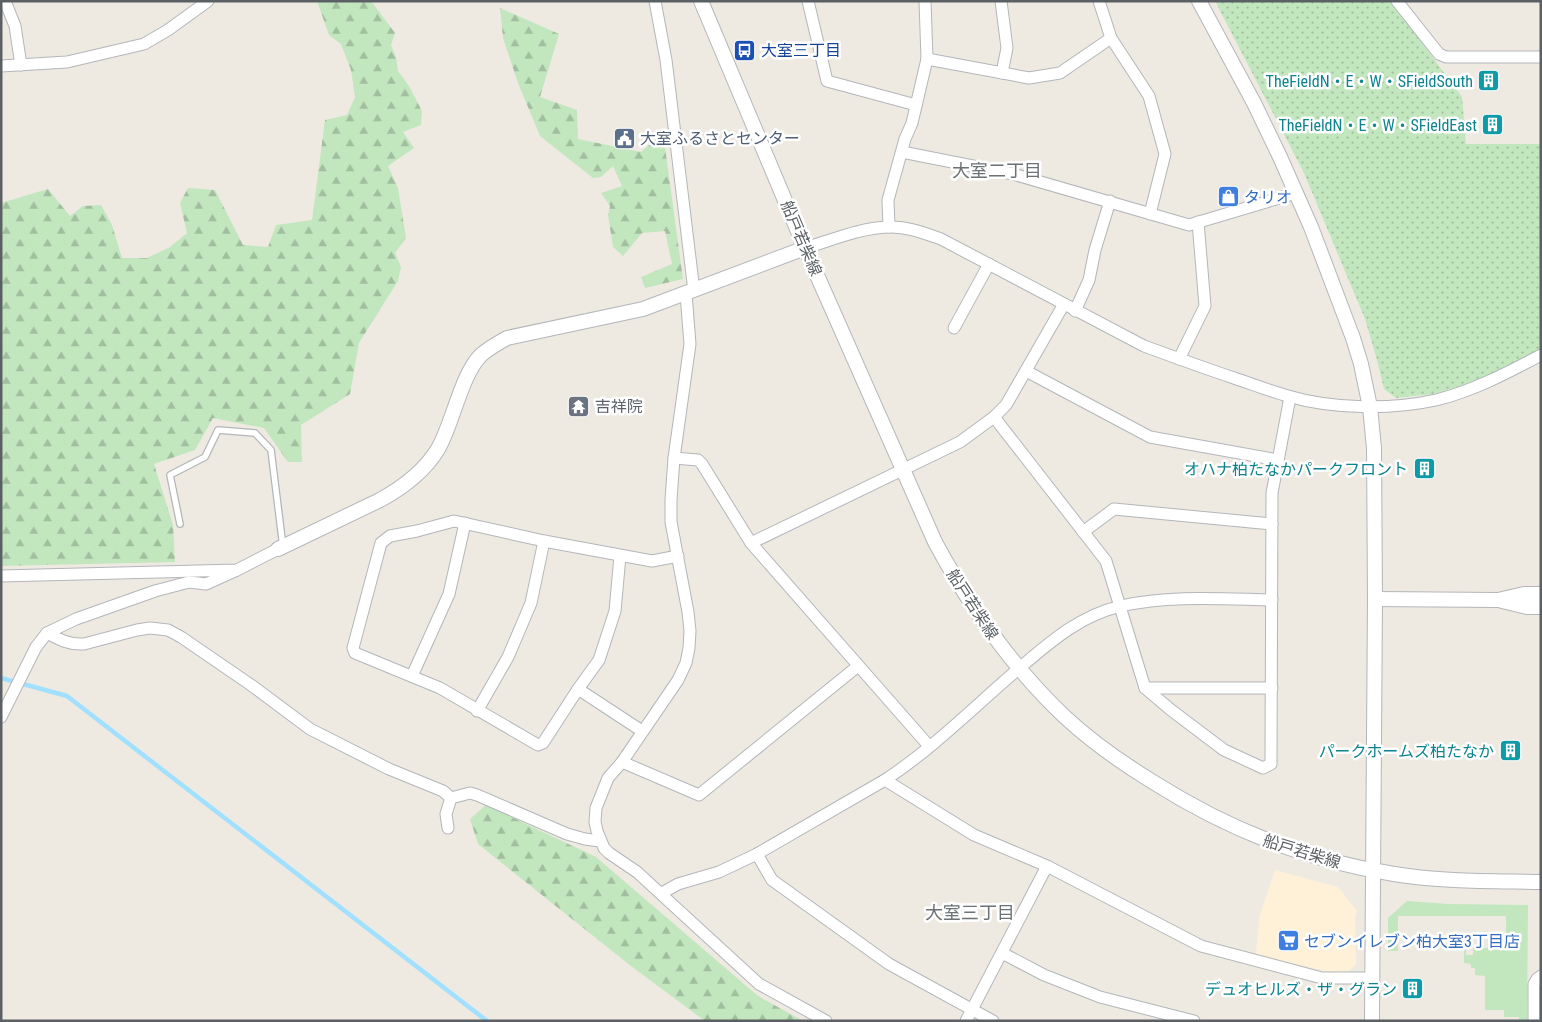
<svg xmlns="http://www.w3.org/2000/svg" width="1542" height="1022" viewBox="0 0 1542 1022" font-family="'Roboto Condensed','Noto Sans JP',sans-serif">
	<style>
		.commercial { fill: #fef1d7 }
		.green { fill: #c2e6be }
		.forest { fill: url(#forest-firs) }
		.park { fill: url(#park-dots) }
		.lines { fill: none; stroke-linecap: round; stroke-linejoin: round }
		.stream { stroke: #a1e0ff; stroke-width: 4.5 }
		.service-casing { stroke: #b3b6ba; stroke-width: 8 }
		.minor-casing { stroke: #b3b6ba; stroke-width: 13 }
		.tertiary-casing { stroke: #b3b6ba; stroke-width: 16 }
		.service { stroke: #fff; stroke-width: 5.5 }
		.minor { stroke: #fff; stroke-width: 11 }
		.tertiary { stroke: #fff; stroke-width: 14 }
		.labels { text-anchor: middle; stroke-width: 5; stroke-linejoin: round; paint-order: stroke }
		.transit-label { font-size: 16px; fill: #164399; stroke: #fff; text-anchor: start }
		.culture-label { font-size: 16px; fill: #0d838f; stroke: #fff; text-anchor: end }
		.service-label { font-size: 16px; fill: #4e5e75; stroke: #fff; text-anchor: start }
		.shop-label { font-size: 16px; fill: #366cbe; stroke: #fff; text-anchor: start }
		.street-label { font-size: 16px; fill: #5b6064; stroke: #fff }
		.worship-label { font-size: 16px; fill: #5b616d; stroke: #fff; text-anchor: start }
		.neighbourhood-label { font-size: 18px; fill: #6c7276; stroke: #fff }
	</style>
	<defs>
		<pattern id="forest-firs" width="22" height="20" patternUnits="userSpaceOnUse" patternTransform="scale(1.25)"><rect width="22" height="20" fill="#c2e6be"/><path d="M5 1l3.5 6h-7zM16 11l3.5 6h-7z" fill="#a1be9e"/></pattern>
		<pattern id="park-dots" width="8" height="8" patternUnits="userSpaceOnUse" patternTransform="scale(1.25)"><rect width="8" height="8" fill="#c2e6be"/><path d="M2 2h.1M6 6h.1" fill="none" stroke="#a1be9e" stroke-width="1.8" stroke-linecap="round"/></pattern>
	</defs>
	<rect width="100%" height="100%" fill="#eeeae2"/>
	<polygon class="commercial" points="1275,870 1338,887 1357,911 1355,918 1356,964 1348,972 1324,971 1256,954 1259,918"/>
	<polygon class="green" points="1407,901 1448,904 1528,905 1527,1021 1519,1021 1519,1017 1504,1017 1504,1010 1485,1010 1485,976 1475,975 1475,968 1471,968 1471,964 1464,963 1464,948 1466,948 1466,955 1473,955 1473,948 1506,948 1506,916 1398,916 1398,951 1388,951 1388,918"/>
	<g class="forest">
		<polygon points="317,1 371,1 395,33 391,45 396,57 398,71 409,86 422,111 421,125 403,132 414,148 388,166 398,188 406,238 395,253 401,267 398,281 359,343 350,394 301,425 302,462 288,462 264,428 213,418 195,450 154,464 173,525 175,562 1,566 1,203 48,189 70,216 83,206 101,205 112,225 122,258 147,258 170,247 187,233 180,203 188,188 215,190 243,245 268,247 276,225 312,220 325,120 347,115 355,97 351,70 341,44 329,35"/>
		<polygon points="500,8 559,34 540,97 577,110 578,139 641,152 663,133 683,279 645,288 641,277 672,264 665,231 642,233 623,256 613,247 608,215 610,206 601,193 622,186 613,166 601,177 593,178 540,136 518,83 503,38"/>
		<polygon points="486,805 596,857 758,996 803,1021 705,1021 631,966 478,844 470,819"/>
	</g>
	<polygon class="park" points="1215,1 1391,1 1462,97 1466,144 1541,144 1541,349 1479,380 1461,386 1433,394 1396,398 1384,389 1377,360 1365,319 1304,173"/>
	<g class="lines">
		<polyline class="stream" points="1,678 67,696 487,1021"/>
		<defs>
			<polyline id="service" points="180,524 170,475 205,457 218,430 255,433 271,450 283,547"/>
			<g id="minor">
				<polyline points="5,1 15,26 21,65"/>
				<polyline points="655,1 666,60 694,291"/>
				<polyline points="808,1 827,81 916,105"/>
				<polyline points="1001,1 1007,48 1002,73"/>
				<polyline points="1099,1 1111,38 1149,96 1165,154 1150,214"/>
				<polyline points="1397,1 1439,54 1446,57 1541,57"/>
				<polyline points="927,59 1029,78 1060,73 1111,38"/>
				<polyline points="1,66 67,62 144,44 168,30 208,1"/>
				<polyline points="902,152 1013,174 1189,225 1296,193"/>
				<polyline points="889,227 888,200 905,139 912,123 927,59 925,1"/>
				<path d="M805 248C832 240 860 228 888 227 906 226 924 233 941 239L1144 346C1174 357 1204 368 1234 378 1252 384 1270 391 1288 396 1332 409 1391 410 1436 400 1473 391 1507 373 1541 355"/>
				<polyline points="686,294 690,344 674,458 671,500 671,522 688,612 690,631 689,648 686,663 678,680 622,762 608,778 596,808 595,822 597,831 604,848 609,853 637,872 759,984 826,1021"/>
				<polyline points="1075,311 1089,280 1095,250 1110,201"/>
				<polyline points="954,328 989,264"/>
				<polyline points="1179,359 1205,306 1198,222"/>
				<polyline points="1026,371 1150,437 1278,460"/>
				<polyline points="994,417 1106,561 1145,688 1171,710 1224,750 1263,768 1271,764 1272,493 1290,397"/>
				<polyline points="674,458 698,460 702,464 751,543 929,746"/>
				<polyline points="1083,532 1114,509 1272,524"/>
				<polyline points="751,543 960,442 994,417 1006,405 1064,304"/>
				<polyline points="1,576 237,570 278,549"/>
				<path d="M47 633C60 640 70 645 84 644L137 630 150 628 168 630 181 637 251 685 310 729 389 769 443 791 451 798"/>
				<polyline points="412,676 449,594 465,523"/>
				<polyline points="1145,688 1272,688"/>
				<polyline points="578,689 599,660 615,611 620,556"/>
				<polyline points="477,711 508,657 531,603 544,541"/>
				<polyline points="1,717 36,647 47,633 76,619 155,591 189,582 206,584 237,570"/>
				<polyline points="642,731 578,689 543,743 538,745 440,688 355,653 353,648 381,543 390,536 417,531 454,521 544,541 652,561 678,556"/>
				<polyline points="622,762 699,795 858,666"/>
				<polyline points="885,780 974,835 1047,866 1201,946 1322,978 1373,978"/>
				<polyline points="448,828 446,814 451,798 470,793 477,795 567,834 585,839 600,841"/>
				<polyline points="757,854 772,880 889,964 993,1021"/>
				<path d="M662 893 678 884 719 872 757 854 885 780C932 749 973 708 1016 671 1048 644 1078 616 1121 606 1170 595 1222 599 1272 600"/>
				<polyline points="1002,953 1044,975 1100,997 1194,1021"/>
				<polyline points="966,1021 1047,866"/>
				<polyline points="1534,1021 1534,984 1537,979 1541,976"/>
			</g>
			<g id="tertiary">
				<path d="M701 1 805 248 935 542C970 607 1012 667 1065 717 1092 742 1122 763 1153 782 1229 830 1305 860 1394 874 1443 882 1492 881 1541 882"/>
				<polyline points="1199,1 1254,103 1280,157 1311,227 1353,338 1361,364 1370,407 1374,448 1375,599 1372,1021"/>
				<path d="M278 549 380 500C402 488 424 472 438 449 453 423 461 375 481 355 489 348 498 343 507 338L643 309 805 248"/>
				<polyline points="1375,599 1498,600 1524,594 1541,594"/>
				<polyline points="1502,601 1527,607 1541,607"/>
			</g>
		</defs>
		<use href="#service" class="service-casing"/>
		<use href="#minor" class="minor-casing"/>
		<use href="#tertiary" class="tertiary-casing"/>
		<use href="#service" class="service"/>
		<use href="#minor" class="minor"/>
		<use href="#tertiary" class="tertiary"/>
	</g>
	<defs>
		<symbol id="bus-square" viewBox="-11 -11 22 22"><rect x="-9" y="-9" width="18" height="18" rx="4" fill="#1a4fb4" stroke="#fff"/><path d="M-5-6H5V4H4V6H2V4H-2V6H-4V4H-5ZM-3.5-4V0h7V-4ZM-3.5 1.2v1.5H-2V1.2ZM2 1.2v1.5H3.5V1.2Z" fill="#fff"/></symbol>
		<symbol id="building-square" viewBox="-11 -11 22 22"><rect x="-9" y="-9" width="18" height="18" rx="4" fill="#0f9aa8" stroke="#fff"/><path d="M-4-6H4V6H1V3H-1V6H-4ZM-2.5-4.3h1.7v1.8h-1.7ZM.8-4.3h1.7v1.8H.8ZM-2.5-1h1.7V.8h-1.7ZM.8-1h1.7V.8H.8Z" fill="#fff"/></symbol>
		<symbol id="civic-square" viewBox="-11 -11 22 22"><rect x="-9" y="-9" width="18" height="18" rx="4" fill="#5c6f8a" stroke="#fff"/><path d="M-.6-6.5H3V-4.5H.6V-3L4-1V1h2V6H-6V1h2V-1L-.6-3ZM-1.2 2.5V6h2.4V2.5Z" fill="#fff"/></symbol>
		<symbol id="shop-square" viewBox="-11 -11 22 22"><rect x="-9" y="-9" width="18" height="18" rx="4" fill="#3f7fe0" stroke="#fff"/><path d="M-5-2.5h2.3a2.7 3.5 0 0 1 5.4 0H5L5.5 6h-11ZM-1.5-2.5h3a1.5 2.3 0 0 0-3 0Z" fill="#fff"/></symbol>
		<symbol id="temple-square" viewBox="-11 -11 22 22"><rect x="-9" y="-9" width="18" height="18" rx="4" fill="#6b7280" stroke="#fff"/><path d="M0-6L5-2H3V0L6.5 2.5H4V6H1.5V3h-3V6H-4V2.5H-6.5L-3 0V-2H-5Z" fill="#fff"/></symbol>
		<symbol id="supermarket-square" viewBox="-11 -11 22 22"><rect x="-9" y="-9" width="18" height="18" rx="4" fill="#3f7fe0" stroke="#fff"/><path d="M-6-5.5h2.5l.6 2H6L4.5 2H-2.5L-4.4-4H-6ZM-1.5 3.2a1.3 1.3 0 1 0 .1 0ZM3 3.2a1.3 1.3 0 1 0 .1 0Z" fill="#fff"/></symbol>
	</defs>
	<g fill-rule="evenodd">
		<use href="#bus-square" x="732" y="38" width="25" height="25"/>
		<use href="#building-square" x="1476" y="68" width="25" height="25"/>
		<use href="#building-square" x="1480" y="112" width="25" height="25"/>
		<use href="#civic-square" x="612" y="126" width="25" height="25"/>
		<use href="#shop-square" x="1216" y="184" width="25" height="25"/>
		<use href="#temple-square" x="566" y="394" width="25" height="25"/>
		<use href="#building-square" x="1412" y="456" width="25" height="25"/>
		<use href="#building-square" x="1498" y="738" width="25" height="25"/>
		<use href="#supermarket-square" x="1276" y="928" width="25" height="25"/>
		<use href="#building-square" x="1400" y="976" width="25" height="25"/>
	</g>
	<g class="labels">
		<g class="transit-label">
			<text x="761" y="56">大室三丁目</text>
		</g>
		<g class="culture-label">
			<text x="1473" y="87">TheFieldN・E・W・SFieldSouth</text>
			<text x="1477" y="131">TheFieldN・E・W・SFieldEast</text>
			<text x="1408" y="475">オハナ柏たなかパークフロント</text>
			<text x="1494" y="757">パークホームズ柏たなか</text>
			<text x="1397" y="995">デュオヒルズ・ザ・グラン</text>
		</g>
		<g class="service-label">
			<text x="640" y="144">大室ふるさとセンター</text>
		</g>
		<g class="shop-label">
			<text x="1244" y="203">タリオ</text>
			<text x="1304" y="947">セブンイレブン柏大室3丁目店</text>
		</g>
		<g class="street-label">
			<text transform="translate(802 238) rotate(67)" y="6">船戸若柴線</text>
			<text transform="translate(973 604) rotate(57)" y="6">船戸若柴線</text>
			<text transform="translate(1302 851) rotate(17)" y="6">船戸若柴線</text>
		</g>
		<g class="worship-label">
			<text x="595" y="412">吉祥院</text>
		</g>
		<g class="neighbourhood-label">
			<text x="997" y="177">大室二丁目</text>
			<text x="970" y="919">大室三丁目</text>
		</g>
	</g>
	<rect width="1542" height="1022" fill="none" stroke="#5b6064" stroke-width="5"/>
</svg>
